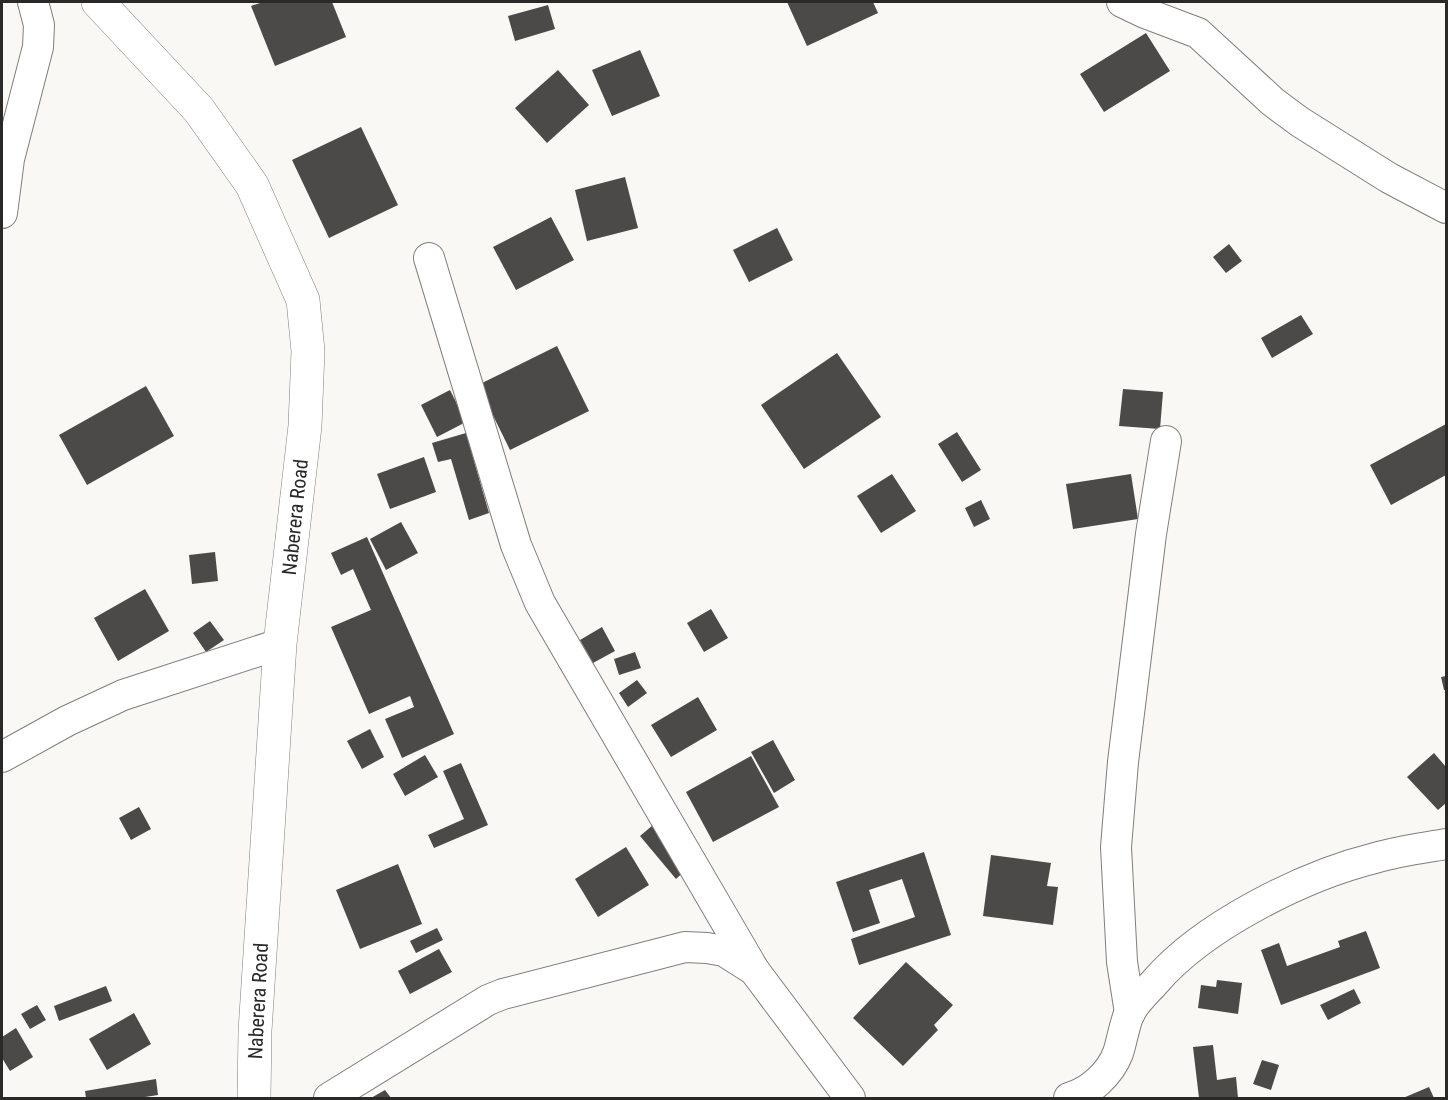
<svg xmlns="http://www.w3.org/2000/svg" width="1448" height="1100" viewBox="0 0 1448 1100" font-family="'Roboto Condensed',sans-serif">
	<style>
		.building { fill: #4c4a48 }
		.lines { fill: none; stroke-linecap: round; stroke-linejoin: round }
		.minor-casing { stroke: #817e7c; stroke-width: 32 }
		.tertiary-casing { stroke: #817e7c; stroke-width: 34 }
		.minor { stroke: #fff; stroke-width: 30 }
		.tertiary { stroke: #fff; stroke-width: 33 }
		.labels { text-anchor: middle; stroke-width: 6; stroke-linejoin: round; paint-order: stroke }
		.street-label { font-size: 20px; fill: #2a2928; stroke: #fff }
	</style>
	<rect width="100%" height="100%" fill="#faf8f5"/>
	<g class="building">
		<polygon points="263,2 332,2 346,37 275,66 251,6"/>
		<polygon points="787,2 873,2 878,13 807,46"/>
		<polygon points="548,5 555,29 515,41 508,16"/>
		<polygon points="1146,33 1170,71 1104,112 1080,74"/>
		<polygon points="640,50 660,96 612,116 592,70"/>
		<polygon points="558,70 589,105 547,143 515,108"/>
		<polygon points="361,127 398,205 329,238 292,160"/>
		<polygon points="625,177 638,228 587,241 575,190"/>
		<polygon points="551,217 574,260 516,290 493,247"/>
		<polygon points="777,228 793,260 749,282 733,250"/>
		<polygon points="1229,244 1242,261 1226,273 1213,257"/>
		<polygon points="1301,315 1313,334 1272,358 1261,338"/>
		<polygon points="557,346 589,411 510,450 478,385"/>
		<polygon points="837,353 881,417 804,469 761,405"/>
		<polygon points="146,386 174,436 87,485 59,435"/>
		<polygon points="1123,389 1163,392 1160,429 1119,426"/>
		<polygon points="450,390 466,422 437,437 421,405"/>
		<polygon points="1446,424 1446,475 1391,505 1370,465"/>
		<polygon points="957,432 981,470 962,482 938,444"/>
		<polygon points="466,433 489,513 469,520 451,459 438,462 432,443"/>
		<polygon points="424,457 436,492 390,509 377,474"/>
		<polygon points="892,474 916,511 881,533 857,496"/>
		<polygon points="1131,474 1138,519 1073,529 1066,484"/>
		<polygon points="981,500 990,519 974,527 965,508"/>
		<polygon points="401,522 418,553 386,570 370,539"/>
		<polygon points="367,537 454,734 402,758 385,719 414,707 410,696 369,714 331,627 371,610 353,569 341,575 331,553"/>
		<polygon points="215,552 218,581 192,584 189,555"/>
		<polygon points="145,589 169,631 118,661 94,618"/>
		<polygon points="711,609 728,638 704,652 687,623"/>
		<polygon points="210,621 224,640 206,652 193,633"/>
		<polygon points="602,627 615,651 593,663 580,640"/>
		<polygon points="635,652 641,668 619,675 614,659"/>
		<polygon points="1446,676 1446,690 1444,690 1441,677"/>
		<polygon points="637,680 647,693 628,707 619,693"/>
		<polygon points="698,697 717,730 671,757 651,725"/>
		<polygon points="370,729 384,757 362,769 347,741"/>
		<polygon points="773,740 795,780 774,793 751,752"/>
		<polygon points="1434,753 1446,767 1446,803 1438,810 1407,777"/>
		<polygon points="425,755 438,777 405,796 393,774"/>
		<polygon points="751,756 779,807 713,842 686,792"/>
		<polygon points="461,763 488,825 434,848 428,835 464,819 443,771"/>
		<polygon points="139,807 151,829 131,840 119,818"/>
		<polygon points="653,825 688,868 676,879 640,836"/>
		<polygon points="626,847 649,885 598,917 575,879"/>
		<polygon points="924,852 951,935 859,965 851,939 915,917 902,879 869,890 880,923 853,932 836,882"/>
		<polygon points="991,855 1051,863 1047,886 1058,887 1053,925 983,916"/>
		<polygon points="398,864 422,924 360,949 336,890"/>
		<polygon points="437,928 443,940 416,953 410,941"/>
		<polygon points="1366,931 1380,968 1281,1005 1261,950 1279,943 1287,966 1340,947 1338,941"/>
		<polygon points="439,949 452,972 410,994 398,971"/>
		<polygon points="906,962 953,1005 934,1025 938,1030 903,1066 853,1018"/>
		<polygon points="1217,980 1242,983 1238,1014 1198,1008 1201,985 1216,987"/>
		<polygon points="106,986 112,1001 59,1021 54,1006"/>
		<polygon points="1354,989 1361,1003 1328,1020 1320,1005"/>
		<polygon points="37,1005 46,1020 30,1029 21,1014"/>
		<polygon points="134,1013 151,1044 107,1070 89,1039"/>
		<polygon points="16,1028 33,1057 10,1071 2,1058 2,1037"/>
		<polygon points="1213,1045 1217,1080 1236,1077 1238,1098 1199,1098 1193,1047"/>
		<polygon points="1262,1060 1279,1065 1271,1090 1253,1084"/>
		<polygon points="156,1079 158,1095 139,1098 86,1098 85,1091"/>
		<polygon points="1429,1087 1434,1098 1403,1098"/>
		<polygon points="385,1090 391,1098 371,1098"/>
	</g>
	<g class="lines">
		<defs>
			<g id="minor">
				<polyline points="1122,2 1145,13 1198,33 1273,102 1300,122 1389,178 1446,208"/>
				<polyline points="2,213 9,159 38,47 39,25 33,2"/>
				<polyline points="429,258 516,545 540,603 754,970"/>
				<polyline points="2,757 67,721 123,695 280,644"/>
				<polyline points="1130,1013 1122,962 1116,847 1123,762 1151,534 1166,441"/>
				<polyline points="329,1098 488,1000 503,994 685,947 707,948 724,951 754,970 850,1098"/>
				<path d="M1069 1098C1090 1092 1110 1074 1118 1053 1122 1041 1124 1026 1129 1014 1134 1003 1147 991 1155 982 1203 926 1303 876 1375 858 1398 851 1423 848 1446 844"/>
			</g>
			<polyline id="tertiary" points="98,2 199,110 252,185 303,300 308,351 305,426 280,644 255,1031 254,1098"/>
		</defs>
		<use href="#minor" class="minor-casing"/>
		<use href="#tertiary" class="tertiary-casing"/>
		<use href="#minor" class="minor"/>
		<use href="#tertiary" class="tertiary"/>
	</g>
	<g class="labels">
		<g class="street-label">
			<text transform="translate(295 517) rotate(-84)" y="7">Naberera Road</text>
			<text transform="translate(258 1001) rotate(-87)" y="7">Naberera Road</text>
		</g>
	</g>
	<rect width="1448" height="1100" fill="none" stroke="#2a2928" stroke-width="6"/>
</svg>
